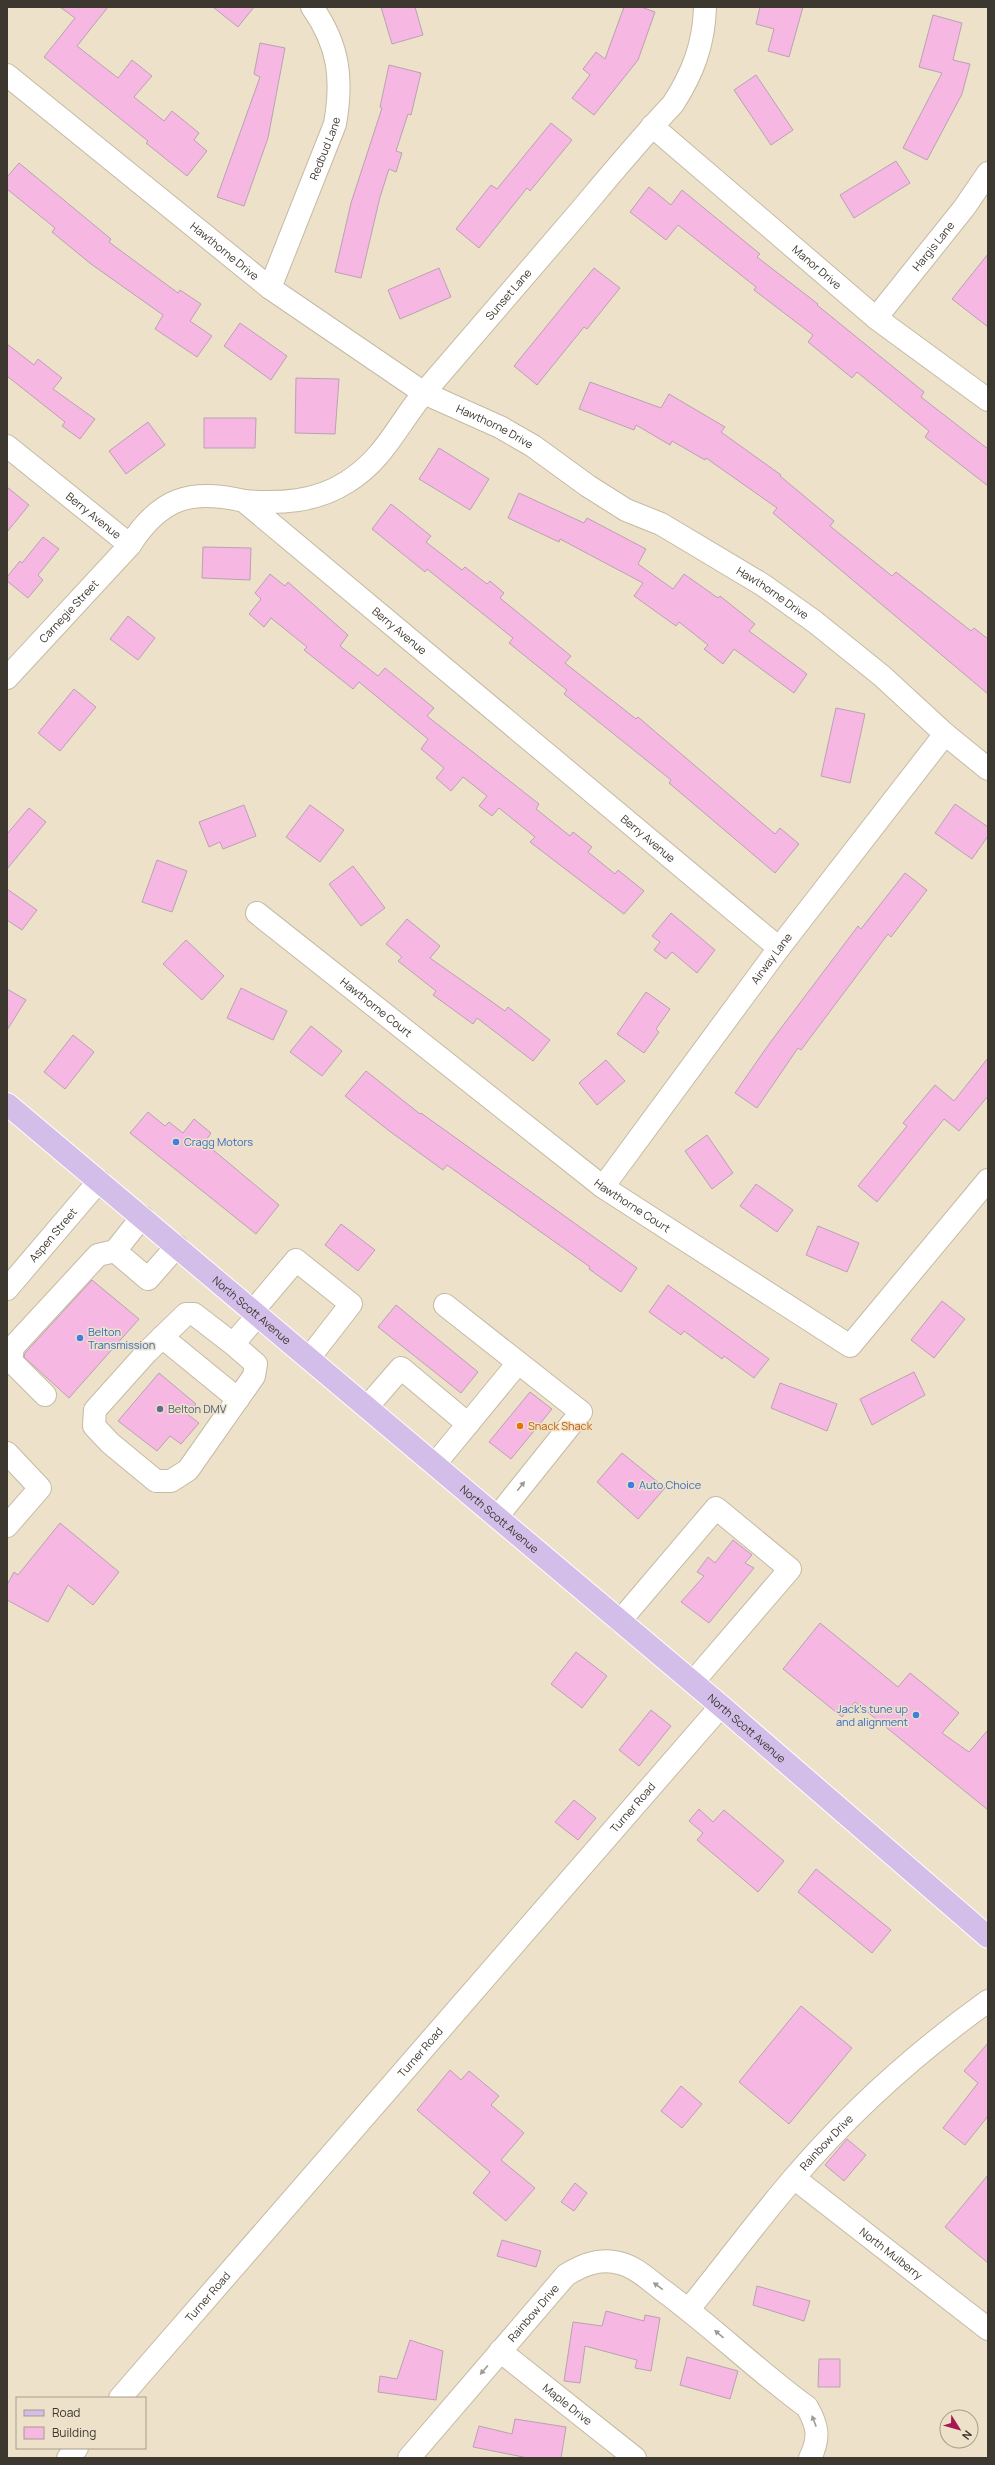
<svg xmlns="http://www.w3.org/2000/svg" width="995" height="2465" viewBox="0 0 995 2465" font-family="Manrope,sans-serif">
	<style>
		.building { fill: #f7b7e3; stroke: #b9a2b1 }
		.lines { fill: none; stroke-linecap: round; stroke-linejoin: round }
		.minor-casing { stroke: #c5baa4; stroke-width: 24 }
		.major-casing { stroke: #fff; stroke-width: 24 }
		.minor { stroke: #fff; stroke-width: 22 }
		.major { stroke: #d3bde9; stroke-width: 22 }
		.oneway { fill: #9e9b97 }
		.shop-dot { fill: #3f7fe0; stroke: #ede1ca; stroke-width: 1.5 }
		.service-dot { fill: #5c6f8a; stroke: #ede1ca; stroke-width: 1.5 }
		.food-dot { fill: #e8710a; stroke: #ede1ca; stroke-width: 1.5 }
		.labels { text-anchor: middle; stroke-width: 3; stroke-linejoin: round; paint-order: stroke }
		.street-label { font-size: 11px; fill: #3c372f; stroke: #ede1ca }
		.shop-label { font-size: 11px; fill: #366cbe; stroke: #ede1ca; text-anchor: start }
		.service-label { font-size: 11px; fill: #4e5e75; stroke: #ede1ca; text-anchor: start }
		.food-label { font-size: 11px; fill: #c56008; stroke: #ede1ca; text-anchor: start }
	</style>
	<rect width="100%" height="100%" fill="#ede1ca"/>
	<g class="building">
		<polygon points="60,7 108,7 77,46 118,78 132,60 152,76 134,97 164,121 172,111 199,133 194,140 207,151 187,176 146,143 148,141 44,57 75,18"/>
		<polygon points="213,7 254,7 238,27"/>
		<polygon points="381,7 415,7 423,35 392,44"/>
		<polygon points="624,7 641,7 655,12 638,60 594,115 572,98 590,75 583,69 596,52 605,59"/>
		<polygon points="760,7 803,7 789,57 768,51 774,29 756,24"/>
		<polygon points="933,15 962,23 953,60 970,64 962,94 927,160 903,148 942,73 919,67"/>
		<polygon points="260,43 285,48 268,138 244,206 217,197 260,77 254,74"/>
		<polygon points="389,65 421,73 411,115 408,114 396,151 402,153 396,172 389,169 380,197 361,278 335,272 351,203 382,108 380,107"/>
		<polygon points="756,75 793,130 771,145 734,90"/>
		<polygon points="551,123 572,140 530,191 527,188 479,248 456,229 491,185 497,189"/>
		<polygon points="896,161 910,183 854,218 840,195"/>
		<polygon points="19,163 111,239 109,242 178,293 180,290 201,304 190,321 212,336 197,357 155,329 163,315 91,264 52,232 55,228 7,189 7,177"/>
		<polygon points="649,187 671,205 682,190 760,254 757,257 818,304 817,305 924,392 921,397 988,449 988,486 925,437 929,431 857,372 852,378 808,342 813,335 754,290 756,287 678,225 666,240 630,212"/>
		<polygon points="988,254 988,327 952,299"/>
		<polygon points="439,268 451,297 400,319 388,290"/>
		<polygon points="594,268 620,288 587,329 584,327 537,385 514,366"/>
		<polygon points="240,323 287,356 271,380 224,346"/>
		<polygon points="7,344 34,365 38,359 62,378 53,389 95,419 80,439 62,426 65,422 7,376"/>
		<polygon points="296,378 339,379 335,434 295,433"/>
		<polygon points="590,382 661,408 669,394 725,427 721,432 781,475 780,476 834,521 830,526 892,576 896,572 971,631 974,628 988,639 988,694 773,513 777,508 706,458 705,460 672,441 670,445 636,425 634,430 579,409"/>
		<polygon points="204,418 256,418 255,448 204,448"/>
		<polygon points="148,422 165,445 126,474 109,451"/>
		<polygon points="439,448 489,479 470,510 419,479"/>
		<polygon points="7,487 29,505 7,532"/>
		<polygon points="519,493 584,523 587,518 646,549 638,564 673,589 684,574 718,598 720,596 755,624 749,631 807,674 794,693 734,649 723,664 704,649 708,645 679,622 676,626 634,596 643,583 560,539 559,542 508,518"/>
		<polygon points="391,504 431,536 426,542 462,570 465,567 487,584 490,581 504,593 500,598 571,656 565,663 636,719 638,717 775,834 780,828 799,844 775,873 669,783 671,780 564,694 567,690 509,643 513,638 427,569 425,572 372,529"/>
		<polygon points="43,537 59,549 38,575 43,580 28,598 7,581 7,577 20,561 22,563"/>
		<polygon points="203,547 251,548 250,580 202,578"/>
		<polygon points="270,574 285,586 288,582 348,635 340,646 378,676 385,668 434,708 427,716 539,804 536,809 570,836 573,832 592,847 588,852 615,874 618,870 644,891 624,914 530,842 535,837 499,808 492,816 479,806 487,796 463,777 451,791 436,778 444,768 421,749 428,739 359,682 353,689 304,650 307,647 271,618 264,627 249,614 261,599 255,593"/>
		<polygon points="128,616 155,638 138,660 110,639"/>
		<polygon points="74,689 96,707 60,751 38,733"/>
		<polygon points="836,708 865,714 850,783 821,776"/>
		<polygon points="955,804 988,827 988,836 972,859 935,833"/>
		<polygon points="244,805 256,836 223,849 220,842 209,847 199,822"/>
		<polygon points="310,805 344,830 320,862 286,837"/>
		<polygon points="29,808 46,822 7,869 7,834"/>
		<polygon points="157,860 187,871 172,912 142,902"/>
		<polygon points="353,866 385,908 361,926 329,884"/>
		<polygon points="905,873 927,890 891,937 888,934 801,1050 798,1048 757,1108 735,1093 769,1044 858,926 861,929"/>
		<polygon points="7,889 37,910 22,930 7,920"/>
		<polygon points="671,913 715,950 697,973 672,952 666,959 654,950 660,942 652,936"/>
		<polygon points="407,919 440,946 430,958 505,1011 508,1007 550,1040 533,1061 477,1018 473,1024 433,995 436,991 398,961 402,957 386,944"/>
		<polygon points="186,940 224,976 202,1000 163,964"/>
		<polygon points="241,988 287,1011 273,1040 227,1018"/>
		<polygon points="7,989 26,1000 7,1030"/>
		<polygon points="646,992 670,1009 656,1029 659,1032 644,1053 617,1034"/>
		<polygon points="311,1026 342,1051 322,1076 290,1052"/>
		<polygon points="73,1035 94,1052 65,1089 44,1072"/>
		<polygon points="988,1058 988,1096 959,1131 944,1119 877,1202 858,1186 907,1126 903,1123 935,1085 954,1101"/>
		<polygon points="606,1060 625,1081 597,1105 579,1083"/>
		<polygon points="366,1071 420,1114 421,1113 637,1268 621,1292 589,1269 590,1267 447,1165 443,1170 388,1130 345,1096"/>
		<polygon points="148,1112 165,1126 169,1122 183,1133 194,1119 211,1133 207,1139 214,1146 212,1149 279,1205 256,1234 130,1133"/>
		<polygon points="707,1135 733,1173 712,1189 685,1151"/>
		<polygon points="756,1184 793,1210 777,1232 740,1206"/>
		<polygon points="341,1224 375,1250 358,1271 325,1245"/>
		<polygon points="818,1226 859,1243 847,1272 806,1255"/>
		<polygon points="92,1280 139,1319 69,1398 24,1357 25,1353"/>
		<polygon points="668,1285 769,1359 754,1378 724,1356 722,1359 684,1331 681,1335 649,1312"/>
		<polygon points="942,1301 965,1319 934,1358 911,1340"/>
		<polygon points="396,1305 478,1372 461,1393 378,1327"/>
		<polygon points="914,1372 925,1395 872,1425 860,1399"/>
		<polygon points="159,1373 196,1404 187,1414 199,1423 181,1444 170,1436 157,1451 118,1421"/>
		<polygon points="780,1383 837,1404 827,1431 771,1408"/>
		<polygon points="530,1392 552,1409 511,1459 489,1442"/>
		<polygon points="622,1453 665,1488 638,1519 597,1482"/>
		<polygon points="60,1523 119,1572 93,1605 68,1585 48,1622 7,1600 7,1585 14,1572 18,1575"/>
		<polygon points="733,1540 752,1555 745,1563 754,1568 709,1623 681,1602 704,1576 697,1572 708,1557 715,1563"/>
		<polygon points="820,1623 898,1687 910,1673 959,1713 942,1733 969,1752 988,1730 988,1810 855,1702 842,1717 783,1669"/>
		<polygon points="576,1652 607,1676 582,1708 551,1684"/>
		<polygon points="651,1710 671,1726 639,1766 619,1750"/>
		<polygon points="574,1800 596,1818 578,1840 555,1822"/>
		<polygon points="699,1809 713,1822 724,1810 784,1861 758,1892 697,1840 703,1833 689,1821"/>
		<polygon points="816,1869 891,1930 872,1953 798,1892"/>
		<polygon points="801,2006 852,2048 789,2124 739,2082"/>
		<polygon points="988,2043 988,2116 965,2145 943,2128 978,2083 964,2071"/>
		<polygon points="450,2070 461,2080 469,2071 499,2096 491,2105 524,2133 501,2160 535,2188 506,2221 473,2193 490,2172 417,2110"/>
		<polygon points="681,2086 702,2104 682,2128 661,2111"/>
		<polygon points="847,2139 866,2155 844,2181 825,2165"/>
		<polygon points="988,2175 988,2263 945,2227"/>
		<polygon points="575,2183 587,2193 574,2211 561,2202"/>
		<polygon points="502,2240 541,2251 536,2267 497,2256"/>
		<polygon points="757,2286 810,2301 804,2321 753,2305"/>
		<polygon points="606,2311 644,2321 645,2315 660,2318 651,2371 635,2368 637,2360 585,2346 580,2383 564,2381 573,2322 602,2326"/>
		<polygon points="410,2340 443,2351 436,2400 378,2392 380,2376 397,2379"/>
		<polygon points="687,2357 738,2371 730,2399 680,2385"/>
		<polygon points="819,2359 840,2359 840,2387 818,2387"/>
		<polygon points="515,2419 566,2427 561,2458 528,2458 473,2447 479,2426 512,2434"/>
	</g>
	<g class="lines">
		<defs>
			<g id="minor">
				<path id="s1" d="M7 75 270 288 424 393 500 427 533 446 588 486 626 510 661 524 763 585 815 622 882 676 945 734 988 769"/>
				<path id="s2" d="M652 126 876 318 988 400"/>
				<path id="s3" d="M270 288 335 124C343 79 339 45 312 7"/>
				<path id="s4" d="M876 318 964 208 988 173"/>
				<path id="s5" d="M7 446 130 545"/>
				<path id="s6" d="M244 501C280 504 316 502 347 482 386 458 399 421 428 388 477 331 526 274 575 217 607 179 639 140 673 104 693 73 704 44 705 7"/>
				<path id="s7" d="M7 678 130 545C160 498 191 488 244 501L779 948"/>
				<path id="s8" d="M257 913 603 1187 850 1346 988 1180"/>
				<path id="s9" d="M603 1187 779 948 945 734"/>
				<polyline points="115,1251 148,1279 177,1246"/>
				<path id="s10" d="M7 1289 99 1181"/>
				<polyline points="445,1305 581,1412 497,1517"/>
				<polyline points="253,1311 296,1260 351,1304 309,1358"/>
				<polyline points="162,1337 238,1399"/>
				<polyline points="233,1344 256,1364 254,1376 188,1470 171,1481 156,1481 110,1443 94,1426 95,1410 147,1352 186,1314 194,1314 233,1344 258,1315"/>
				<polyline points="45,1395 11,1361 13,1347 98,1255 115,1251 142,1217"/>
				<polyline points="367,1407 401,1368 468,1424"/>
				<polyline points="7,1453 40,1488 7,1526"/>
				<polyline points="435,1464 518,1363"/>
				<polyline points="620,1621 716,1508 790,1569 693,1682"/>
				<path id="s11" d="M794 2178 988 2329"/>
				<path id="s12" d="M689 2309C724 2266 757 2221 793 2179 850 2112 917 2052 988 2001"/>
				<path id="s13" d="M500 2351 635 2458"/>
				<path id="s14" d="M120 2398 721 1706"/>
				<polyline points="68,2458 77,2448"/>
				<path id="s15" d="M409 2458 566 2275C581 2266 596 2259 614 2262 632 2264 647 2278 661 2289 712 2326 756 2370 807 2407 818 2426 820 2438 810 2458"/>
			</g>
			<g id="major">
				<path id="s16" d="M7 1104 721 1706 988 1937"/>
			</g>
		</defs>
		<use href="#minor" class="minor-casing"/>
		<use href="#major" class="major-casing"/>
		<use href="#minor" class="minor"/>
		<use href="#major" class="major"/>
	</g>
	<defs><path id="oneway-solid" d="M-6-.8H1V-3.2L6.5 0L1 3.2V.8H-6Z"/></defs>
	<g class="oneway">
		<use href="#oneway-solid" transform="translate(521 1486) rotate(-51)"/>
		<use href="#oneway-solid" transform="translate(658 2286) rotate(-144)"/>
		<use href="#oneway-solid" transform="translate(719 2334) rotate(-140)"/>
		<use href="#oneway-solid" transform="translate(484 2370) rotate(131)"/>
		<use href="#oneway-solid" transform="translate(814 2421) rotate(-111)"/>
	</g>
	<g class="shop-dot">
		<circle cx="176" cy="1142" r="4"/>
		<circle cx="80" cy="1338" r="4"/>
		<circle cx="631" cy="1485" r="4"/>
		<circle cx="916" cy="1715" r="4"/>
	</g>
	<circle class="service-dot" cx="160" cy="1409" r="4"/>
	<circle class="food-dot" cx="520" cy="1426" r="4"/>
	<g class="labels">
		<g class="street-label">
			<text dy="4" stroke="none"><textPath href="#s3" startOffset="150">Redbud Lane</textPath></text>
			<text dy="4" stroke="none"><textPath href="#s4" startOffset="92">Hargis Lane</textPath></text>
			<text dy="4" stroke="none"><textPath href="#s1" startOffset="280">Hawthorne Drive</textPath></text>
			<text dy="4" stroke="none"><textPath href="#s2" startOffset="217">Manor Drive</textPath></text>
			<text dy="4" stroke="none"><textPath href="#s6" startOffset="355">Sunset Lane</textPath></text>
			<text dy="4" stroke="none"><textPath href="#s1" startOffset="603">Hawthorne Drive</textPath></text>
			<text dy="4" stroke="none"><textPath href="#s5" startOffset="111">Berry Avenue</textPath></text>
			<text dy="4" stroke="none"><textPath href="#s1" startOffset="928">Hawthorne Drive</textPath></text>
			<text dy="4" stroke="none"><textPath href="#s7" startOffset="91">Carnegie Street</textPath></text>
			<text dy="4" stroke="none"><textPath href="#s7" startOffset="517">Berry Avenue</textPath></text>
			<text dy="4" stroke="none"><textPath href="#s7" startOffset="841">Berry Avenue</textPath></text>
			<text dy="4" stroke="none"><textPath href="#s9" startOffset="284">Airway Lane</textPath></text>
			<text dy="4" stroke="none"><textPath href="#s8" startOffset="152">Hawthorne Court</textPath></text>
			<text dy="4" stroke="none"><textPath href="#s8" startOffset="476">Hawthorne Court</textPath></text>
			<text dy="4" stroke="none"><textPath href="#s10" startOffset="71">Aspen Street</textPath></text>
			<text dy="4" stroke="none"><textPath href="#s16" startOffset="320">North Scott Avenue</textPath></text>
			<text dy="4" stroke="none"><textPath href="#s16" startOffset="644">North Scott Avenue</textPath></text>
			<text dy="4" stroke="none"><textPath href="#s16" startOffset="968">North Scott Avenue</textPath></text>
			<text dy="4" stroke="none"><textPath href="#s14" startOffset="782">Turner Road</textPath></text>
			<text dy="4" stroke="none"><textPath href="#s14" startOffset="458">Turner Road</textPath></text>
			<text dy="4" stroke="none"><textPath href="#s12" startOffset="216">Rainbow Drive</textPath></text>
			<text dy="4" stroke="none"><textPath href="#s11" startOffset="123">North Mulberry</textPath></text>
			<text dy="4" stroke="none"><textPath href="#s14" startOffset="134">Turner Road</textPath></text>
			<text dy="4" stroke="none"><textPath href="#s15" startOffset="191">Rainbow Drive</textPath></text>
			<text dy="4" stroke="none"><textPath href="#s13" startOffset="86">Maple Drive</textPath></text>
		</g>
		<g class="shop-label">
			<text x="184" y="1146">Cragg Motors</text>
			<text x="88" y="1336">Belton<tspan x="88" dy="13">Transmission</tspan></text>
			<text x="639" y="1489">Auto Choice</text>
			<text x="908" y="1713" text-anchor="end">Jack's tune up<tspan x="908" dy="13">and alignment</tspan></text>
		</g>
		<g class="service-label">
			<text x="168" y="1413">Belton DMV</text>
		</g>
		<g class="food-label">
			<text x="528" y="1430">Snack Shack</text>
		</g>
	</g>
	<rect width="995" height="2465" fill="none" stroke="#3c372f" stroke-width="16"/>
	<rect x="16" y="2397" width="130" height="52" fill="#ede1ca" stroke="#a69d8c"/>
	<rect x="24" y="2410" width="20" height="6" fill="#d3bde9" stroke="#a69d8c"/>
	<text x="52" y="2417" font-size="12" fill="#3c372f">Road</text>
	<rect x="24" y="2427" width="20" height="12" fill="#f7b7e3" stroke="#a69d8c"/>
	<text x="52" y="2437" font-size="12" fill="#3c372f">Building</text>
	<g transform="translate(959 2429) rotate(127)"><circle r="19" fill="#ede1ca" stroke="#a69d8c"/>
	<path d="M0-3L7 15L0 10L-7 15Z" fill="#a91750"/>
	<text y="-6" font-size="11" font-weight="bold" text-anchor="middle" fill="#3c372f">N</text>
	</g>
</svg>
